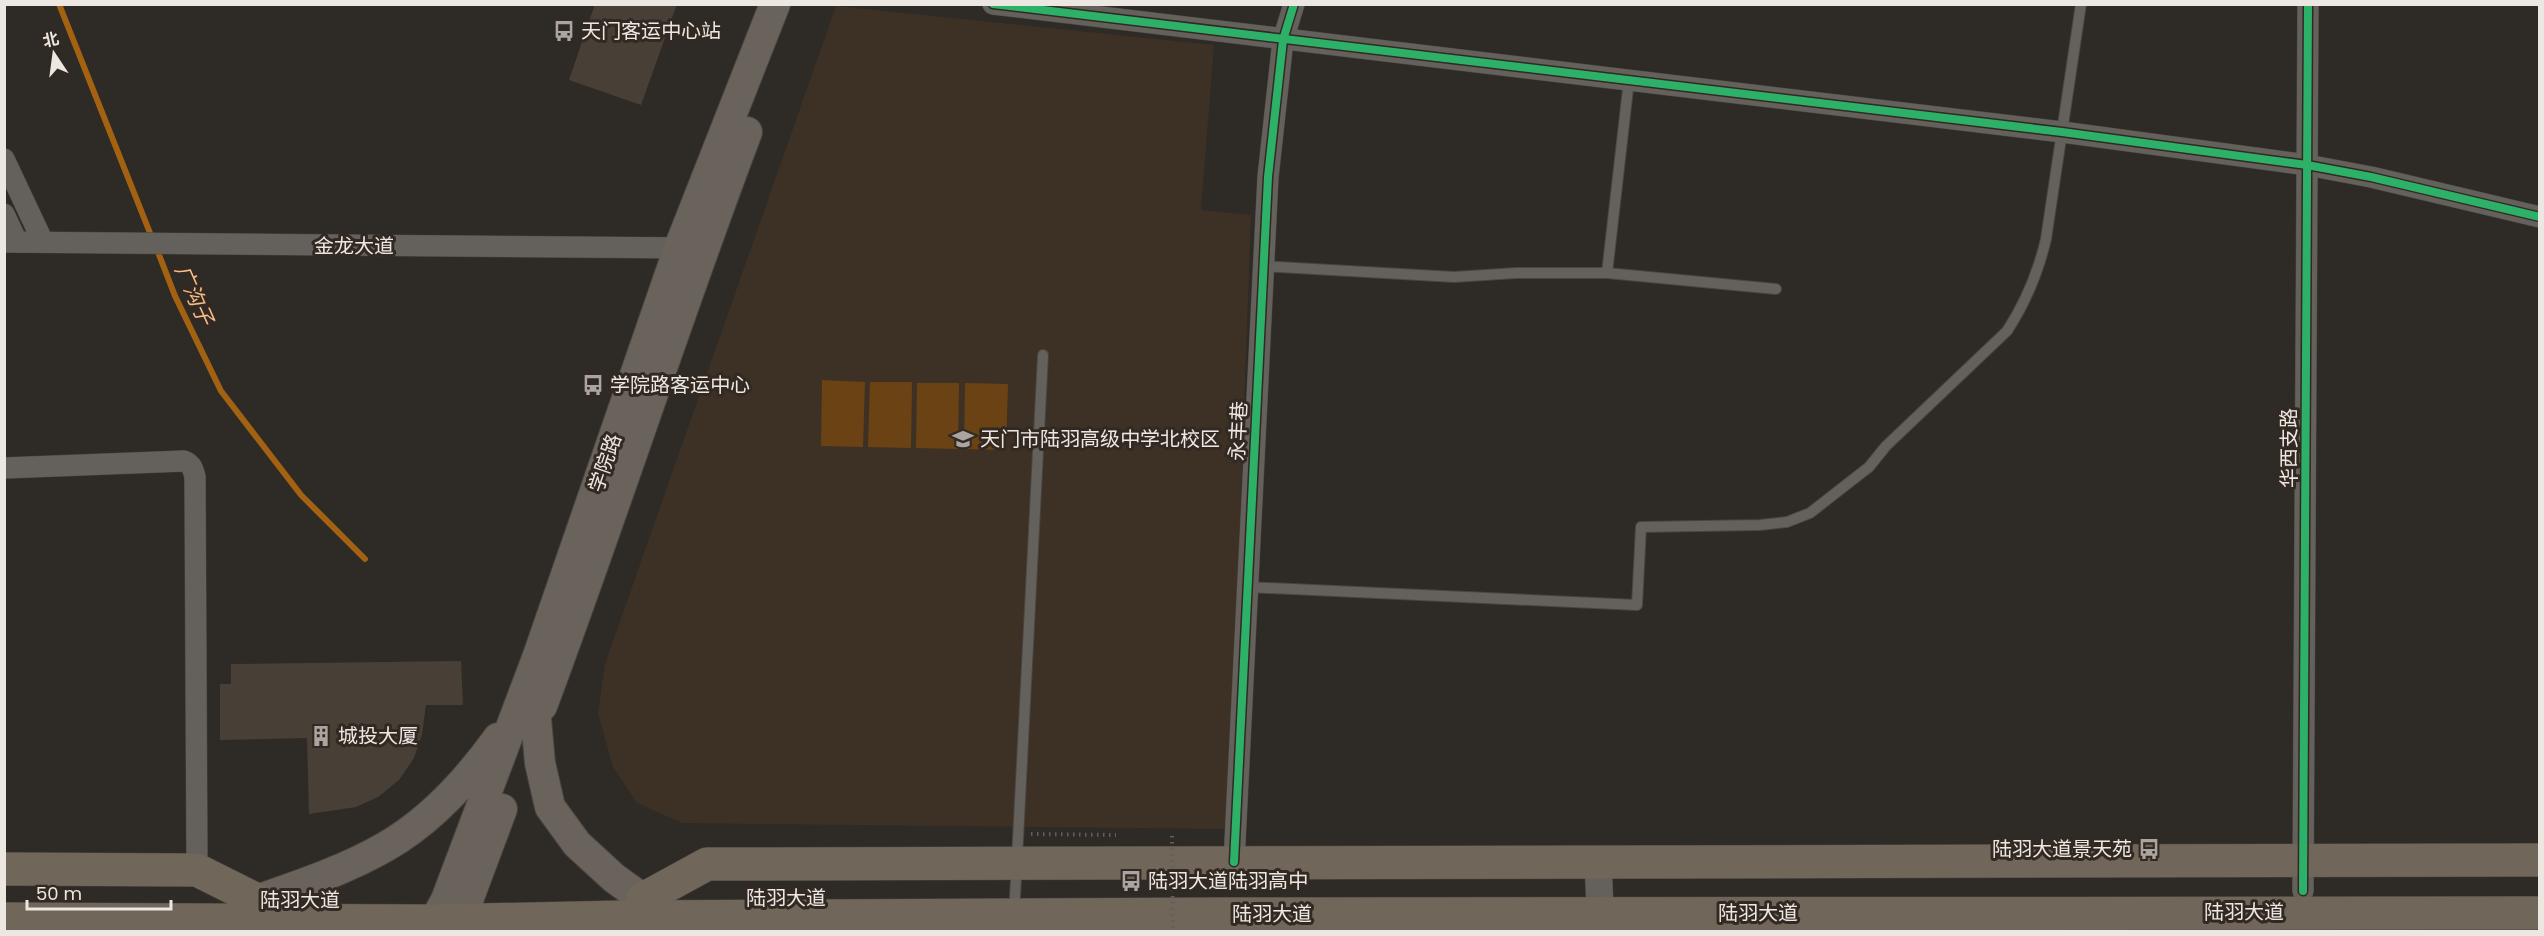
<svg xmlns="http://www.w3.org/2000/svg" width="2544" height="936" viewBox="0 0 2544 936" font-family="Poppins,'Noto Sans SC',sans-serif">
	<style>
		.built { fill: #3d3125 }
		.green { fill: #6b4214 }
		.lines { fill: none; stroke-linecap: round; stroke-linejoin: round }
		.stream { stroke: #a36212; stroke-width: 6 }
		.building { fill: #484036 }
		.service-casing { stroke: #494542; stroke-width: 12 }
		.minor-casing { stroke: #494542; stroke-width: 22 }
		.tertiary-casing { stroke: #494542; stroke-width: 28 }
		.secondary-casing { stroke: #494542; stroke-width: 32 }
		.primary-casing { stroke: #494542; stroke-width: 34 }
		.path { stroke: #625f5c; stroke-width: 4; stroke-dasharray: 1.5 4.5; stroke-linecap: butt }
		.service { stroke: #64605c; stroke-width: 10 }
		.minor { stroke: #64605c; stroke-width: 21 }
		.tertiary { stroke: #64605c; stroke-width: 27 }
		.secondary { stroke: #6a635b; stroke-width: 30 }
		.primary { stroke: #706659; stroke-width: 33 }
		.path-bridge { stroke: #625f5c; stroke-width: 4; stroke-dasharray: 1.5 4.5; stroke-linecap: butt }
		.cycleway-casing { stroke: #322922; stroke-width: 11 }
		.cycleway { stroke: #2db169; stroke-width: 8 }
		.labels { text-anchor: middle; stroke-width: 6; stroke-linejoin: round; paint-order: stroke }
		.poi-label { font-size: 20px; fill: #ede7e2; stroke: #322922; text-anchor: start }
		.street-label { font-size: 20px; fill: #ede7e2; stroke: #322922 }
		.water-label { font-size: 21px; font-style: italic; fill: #f6bd88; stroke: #322922 }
	</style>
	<rect width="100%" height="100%" fill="#2e2a26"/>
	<polygon class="built" points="836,6 1214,45 1201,210 1251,215 1229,829 682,823 637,803 613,767 598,713 605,664"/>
	<g class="green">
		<polygon points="822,380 865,382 863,447 821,446"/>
		<polygon points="870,382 912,382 911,448 868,447"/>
		<polygon points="917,383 959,383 958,449 916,448"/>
		<polygon points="965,383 1008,384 1006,450 964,449"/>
	</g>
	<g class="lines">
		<g class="stream">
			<polyline points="59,4 152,238"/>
			<polyline points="156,247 175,296 221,391 301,495 365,559"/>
		</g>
	</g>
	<g class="building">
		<polygon points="595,4 677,4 641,105 569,80"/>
		<polygon points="461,661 463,705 426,705 422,734 414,758 399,780 378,797 356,807 309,814 307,738 220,740 220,684 231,684 231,664"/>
	</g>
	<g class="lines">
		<defs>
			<g id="service">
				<polyline points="1263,266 1454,277 1516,273 1607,273 1776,289"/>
				<polyline points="1607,273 1629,80"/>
				<path d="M1247 587 1637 605 1641 527 1760 525 1787 522 1810 513 1869 467 1886 446 2007 331C2026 302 2038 273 2046 239L2081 4"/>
				<polyline points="1015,897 1043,355"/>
			</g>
			<g id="minor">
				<polyline points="993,4 2062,132 2307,165 2371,177 2540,217"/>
				<polyline points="4,159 43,242"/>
				<polyline points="4,214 17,242"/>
				<polyline points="4,242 691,248"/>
				<path d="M4 468 184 461C192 464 193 469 195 477L197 870"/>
				<polyline points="1234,862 1268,177 1283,40 1294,4"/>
				<polyline points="2303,891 2308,4"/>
			</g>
			<polyline id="tertiary" points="1598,861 1601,932"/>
			<g id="secondary">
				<path d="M542 706C613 516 675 322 747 132"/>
				<polyline points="536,719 540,763 550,807 577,844 614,878 643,899"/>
				<path d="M257 900C300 885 345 870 385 847 431 821 467 781 498 738"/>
				<polyline points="428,932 446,900 539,653 679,248 775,4"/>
				<polyline points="453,932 468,900 502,809"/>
			</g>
			<g id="primary">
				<polyline points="4,869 197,870 257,900"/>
				<polyline points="643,899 707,864 2540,860"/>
				<polyline points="4,919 434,921 620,917 1224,914 2540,913"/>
			</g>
		</defs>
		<use href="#service" class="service-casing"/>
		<use href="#minor" class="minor-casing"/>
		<use href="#tertiary" class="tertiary-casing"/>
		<use href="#secondary" class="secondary-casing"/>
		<use href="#primary" class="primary-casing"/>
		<polyline class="path" points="1031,834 1116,835"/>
		<use href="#service" class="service"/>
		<use href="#minor" class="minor"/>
		<use href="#tertiary" class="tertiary"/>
		<use href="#secondary" class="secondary"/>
		<use href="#primary" class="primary"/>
		<polyline class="path-bridge" points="1172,836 1173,932"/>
		<defs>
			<g id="cycleway">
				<polyline points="993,4 2062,132 2307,165 2371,177 2540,217"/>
				<polyline points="1234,862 1268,177 1283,40 1294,4"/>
				<polyline points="2303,891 2308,4"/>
			</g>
		</defs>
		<use href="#cycleway" class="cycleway-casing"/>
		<use href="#cycleway" class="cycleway"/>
	</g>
	<defs>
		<symbol id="bus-bare" viewBox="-9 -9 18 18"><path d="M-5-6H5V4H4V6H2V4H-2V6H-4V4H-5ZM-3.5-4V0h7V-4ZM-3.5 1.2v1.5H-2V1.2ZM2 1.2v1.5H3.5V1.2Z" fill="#aaa5a0" stroke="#322922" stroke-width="2.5" paint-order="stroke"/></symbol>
		<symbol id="school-bare" viewBox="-9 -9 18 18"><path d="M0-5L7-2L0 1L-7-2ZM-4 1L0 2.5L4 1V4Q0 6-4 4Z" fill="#aaa5a0" stroke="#322922" stroke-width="2.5" paint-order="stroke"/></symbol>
		<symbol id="building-bare" viewBox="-9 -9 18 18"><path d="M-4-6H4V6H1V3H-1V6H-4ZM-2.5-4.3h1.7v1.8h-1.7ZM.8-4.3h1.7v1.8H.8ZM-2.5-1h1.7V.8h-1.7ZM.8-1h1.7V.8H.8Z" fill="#aaa5a0" stroke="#322922" stroke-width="2.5" paint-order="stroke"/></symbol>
	</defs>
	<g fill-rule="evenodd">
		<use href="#bus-bare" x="549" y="16" width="30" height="30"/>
		<use href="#bus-bare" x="578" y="370" width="30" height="30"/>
		<use href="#school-bare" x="948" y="424" width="30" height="30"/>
		<use href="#building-bare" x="306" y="721" width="30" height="30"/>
		<use href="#bus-bare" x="2134" y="834" width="30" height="30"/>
		<use href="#bus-bare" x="1116" y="866" width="30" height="30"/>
	</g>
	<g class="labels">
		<g class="poi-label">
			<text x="581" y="38">天门客运中心站</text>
			<text x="610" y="392">学院路客运中心</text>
			<text x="980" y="446">天门市陆羽高级中学北校区</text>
			<text x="338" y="743">城投大厦</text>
			<text x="2132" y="856" text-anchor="end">陆羽大道景天苑</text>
			<text x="1148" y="888">陆羽大道陆羽高中</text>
		</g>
		<g class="street-label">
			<text x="354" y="253">金龙大道</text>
			<text transform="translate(1238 431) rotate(-87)" y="7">永丰巷</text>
			<text transform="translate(2289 448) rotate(-90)" y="7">华西支路</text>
			<text transform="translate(605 463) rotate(-71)" y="7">学院路</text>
			<text x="786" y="905">陆羽大道</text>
			<text x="300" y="907">陆羽大道</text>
			<text x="2244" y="919">陆羽大道</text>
			<text x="1758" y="920">陆羽大道</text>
			<text x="1272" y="921">陆羽大道</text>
		</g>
		<g class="water-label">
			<text transform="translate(194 295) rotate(66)" y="7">广沟子</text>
		</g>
	</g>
	<rect width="2544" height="936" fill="none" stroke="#ede7e2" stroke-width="12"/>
	<g transform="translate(54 54) rotate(347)" stroke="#322922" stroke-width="4.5" paint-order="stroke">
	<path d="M0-4.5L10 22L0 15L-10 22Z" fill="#ede7e2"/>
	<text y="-9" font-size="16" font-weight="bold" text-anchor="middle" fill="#ede7e2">北</text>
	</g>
	<path d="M27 900v9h144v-9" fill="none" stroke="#ede7e2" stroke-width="3"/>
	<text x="36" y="900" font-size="18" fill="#ede7e2" stroke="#322922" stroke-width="4.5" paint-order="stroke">50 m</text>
</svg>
